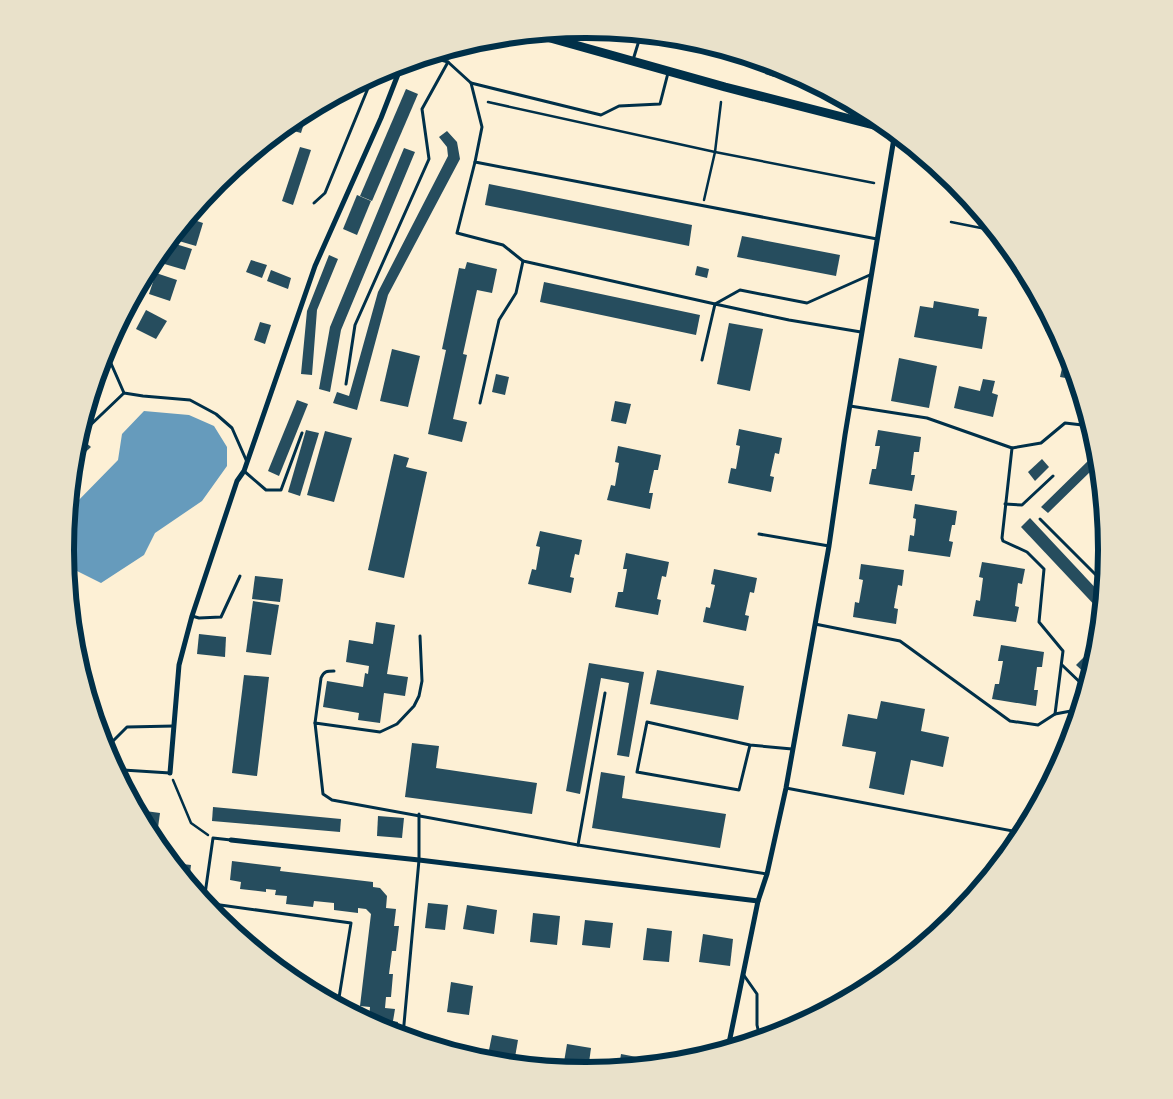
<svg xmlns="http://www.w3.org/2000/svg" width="1173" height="1099" viewBox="0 0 1173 1099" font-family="'PT Sans Narrow',sans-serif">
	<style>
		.water { fill: #669bbc }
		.building { fill: #264d5e }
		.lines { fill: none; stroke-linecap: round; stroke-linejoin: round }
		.path { stroke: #003049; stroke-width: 2.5 }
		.service { stroke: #003049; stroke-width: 3 }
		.minor { stroke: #003049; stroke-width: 5 }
		.secondary { stroke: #003049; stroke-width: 9 }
		.rim { fill: none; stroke: #003049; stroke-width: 6 }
	</style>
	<rect width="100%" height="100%" fill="#fdf0d5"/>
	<polygon class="water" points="144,411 189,415 214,426 227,447 227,466 202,501 155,533 144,555 101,583 67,566 66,549 70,507 73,506 118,460 122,434"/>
	<g class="building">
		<polygon points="767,68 776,71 774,77 765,74"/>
		<polygon points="406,89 418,94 372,201 360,196"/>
		<polygon points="308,111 301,133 283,128 297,116"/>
		<polygon points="447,131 457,142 460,159 388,295 357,410 333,403 337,392 349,396 378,292 448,156 447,147 439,137"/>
		<polygon points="300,147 311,150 293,205 282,201"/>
		<polygon points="404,148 415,152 341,330 330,392 319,389 330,327"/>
		<polygon points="489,184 692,225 689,246 485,205"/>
		<polygon points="357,195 371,201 357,235 343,229"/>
		<polygon points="188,218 203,223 196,246 172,239"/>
		<polygon points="742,236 840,255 836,276 737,257"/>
		<polygon points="169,242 192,249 185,270 161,263"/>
		<polygon points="329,255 338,259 317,310 312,375 301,374 307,311"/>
		<polygon points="251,260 267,265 262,278 246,272"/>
		<polygon points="467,262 497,269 492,293 477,290 463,354 467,355 453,419 467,422 462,442 428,434 446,350 442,349 459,268 465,269"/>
		<polygon points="697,266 709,269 707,278 695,275"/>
		<polygon points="271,270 291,278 288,289 267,281"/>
		<polygon points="156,273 177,280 170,301 149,294"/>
		<polygon points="544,282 700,315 696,335 540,302"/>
		<polygon points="934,301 979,309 978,316 987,317 982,349 914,337 920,306 933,308"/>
		<polygon points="146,310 167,321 156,339 136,329"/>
		<polygon points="1049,315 1054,325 1059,334 1045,331"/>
		<polygon points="260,322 271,325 265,344 254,340"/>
		<polygon points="729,323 763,329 750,391 717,384"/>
		<polygon points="392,349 420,356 408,407 380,401"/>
		<polygon points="899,358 937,366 929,408 891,401"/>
		<polygon points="1063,364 1072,366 1077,380 1060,377"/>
		<polygon points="496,374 509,377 505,395 492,392"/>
		<polygon points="983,379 995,381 992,393 998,395 993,417 954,408 959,386 980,391"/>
		<polygon points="297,400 308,404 279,476 268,471"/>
		<polygon points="615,401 631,404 626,424 611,421"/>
		<polygon points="739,429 782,438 779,454 775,453 770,476 774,477 771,492 728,483 731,468 736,469 740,446 736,445"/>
		<polygon points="306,430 319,433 300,496 288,492"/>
		<polygon points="878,430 921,437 919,452 914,452 911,475 915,475 912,491 869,484 872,469 876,469 880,446 875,446"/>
		<polygon points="325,431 352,438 334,502 307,495"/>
		<polygon points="83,440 91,447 77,460 75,458 76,448"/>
		<polygon points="618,446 661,455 658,470 654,470 649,493 653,493 650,509 607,500 611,485 615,486 619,463 615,462"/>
		<polygon points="394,454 409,458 406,467 427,472 404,578 368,570"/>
		<polygon points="1091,458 1099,465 1100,477 1092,470 1048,513 1041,507"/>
		<polygon points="1042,459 1049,467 1035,481 1028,472"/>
		<polygon points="915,504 957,511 955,525 952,525 949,541 953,542 950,557 908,551 910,535 914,536 916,519 913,518"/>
		<polygon points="1030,518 1103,596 1101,612 1021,527"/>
		<polygon points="540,531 582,540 579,555 575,554 570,577 574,578 571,593 528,584 532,569 536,570 540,547 536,546"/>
		<polygon points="626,553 669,562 666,577 662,576 657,599 661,600 658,615 615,607 618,592 623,592 627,569 623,569"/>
		<polygon points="982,562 1025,569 1022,584 1018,583 1015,606 1019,607 1016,622 973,616 976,600 980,601 983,578 979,577"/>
		<polygon points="861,564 904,570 902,586 898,585 894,608 898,609 896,624 853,617 855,602 859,603 863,580 859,579"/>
		<polygon points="714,569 757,578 754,593 750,592 745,615 749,616 746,631 703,622 706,607 710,608 715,585 711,584"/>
		<polygon points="255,576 283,579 280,602 252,599"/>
		<polygon points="253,601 279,605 271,655 246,652"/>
		<polygon points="376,622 395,625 387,674 408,677 405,696 384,693 380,723 358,720 359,713 323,707 327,681 363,687 365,673 368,674 369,666 346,662 349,640 373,644"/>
		<polygon points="199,634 226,637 225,657 197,654"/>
		<polygon points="1001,645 1044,652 1042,667 1037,667 1034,690 1038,690 1036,706 992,699 995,684 999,684 1003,661 998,661"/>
		<polygon points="1085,656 1093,664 1089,677 1076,665"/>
		<polygon points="589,663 644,672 629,757 617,755 629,683 601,678 580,794 566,791"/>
		<polygon points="657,670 744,686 738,720 650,704"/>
		<polygon points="244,675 269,677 257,776 232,773"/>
		<polygon points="881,701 925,709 921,731 949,737 943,767 911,760 904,795 869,788 876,752 842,746 848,714 877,719"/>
		<polygon points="412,743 439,746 436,768 537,783 532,814 405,797"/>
		<polygon points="601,772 625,776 622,798 726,814 720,848 592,828"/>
		<polygon points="213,807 341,819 340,832 212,821"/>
		<polygon points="138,810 160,813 156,842 153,839"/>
		<polygon points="378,816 404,818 402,838 377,836"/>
		<polygon points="232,861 281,867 280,871 373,882 373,887 380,888 387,896 386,908 396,909 394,926 399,926 396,951 392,951 389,974 393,974 391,997 386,997 385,1008 395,1009 393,1021 398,1022 396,1033 387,1030 369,1021 370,1007 360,1006 371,914 366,909 358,908 358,913 334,910 334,903 314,901 313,907 286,904 287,896 275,895 276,890 266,889 266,892 240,889 241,882 230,880"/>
		<polygon points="174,863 191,865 189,882 180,871"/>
		<polygon points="428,903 448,905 445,930 425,928"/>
		<polygon points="467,905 497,910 494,934 463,929"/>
		<polygon points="533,913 560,916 557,945 530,942"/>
		<polygon points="585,920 613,923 610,948 582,945"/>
		<polygon points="647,928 672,931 669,962 643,960"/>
		<polygon points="703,934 733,939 730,966 699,962"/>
		<polygon points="451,982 473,986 469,1015 447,1012"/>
		<polygon points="492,1035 518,1040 514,1063 487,1060"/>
		<polygon points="567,1044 591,1048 588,1070 563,1068"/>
		<polygon points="621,1054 647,1059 646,1064 619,1067"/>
	</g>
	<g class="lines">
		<g class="path">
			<polyline points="488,102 715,152 874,183"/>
			<polyline points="704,200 715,152 721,102"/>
			<polyline points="951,222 996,231"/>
			<polyline points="173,780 191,823 208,835"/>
		</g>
		<g class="service">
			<polyline points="427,56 448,62 471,83 482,127 475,162 877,239"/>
			<polyline points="633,60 641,34"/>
			<polyline points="471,83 601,115 619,106 660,104 668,73"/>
			<polyline points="475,162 457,233 503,245 523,261 715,304 740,290 807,303 872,274"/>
			<polyline points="314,203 325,193 373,76"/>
			<polyline points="106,352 124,393 143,396 190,400 216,414 232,428 247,462"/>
			<polyline points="702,360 715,304 789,320 861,332"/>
			<polyline points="346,384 355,325 429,159 422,109 448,62"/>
			<polyline points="480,403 499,320 516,293 523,261"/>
			<polyline points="80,435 124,393"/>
			<polyline points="1012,448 1041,443 1065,423 1091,426"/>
			<polyline points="244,471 266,490 281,490 302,433"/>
			<polyline points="1005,504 1022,505 1053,476"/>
			<polyline points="1040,519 1104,583"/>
			<polyline points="759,534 829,546"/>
			<polyline points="192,616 199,618 221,617 240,576"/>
			<polyline points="815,624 900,641 1010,721 1038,725 1055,714 1063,651 1039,622 1044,569 1027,552 1003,541 1002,538 1012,448 927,418 850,406"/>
			<polyline points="420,636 422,681 419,696 414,706 397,724 380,732 315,723 323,794 332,800 578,845 767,874"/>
			<polyline points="1062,665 1086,688"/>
			<polyline points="1055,714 1071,711 1082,701"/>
			<path d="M315 723 321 678C324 671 327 671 334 671"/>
			<polyline points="750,745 739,790 637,772 647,722 750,745 792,749"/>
			<polyline points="105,749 127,727 174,726"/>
			<polyline points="122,779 123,770 170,773"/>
			<polyline points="786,788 1023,833"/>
			<polyline points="578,845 605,693"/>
			<polyline points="204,901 213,838 231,840"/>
			<polyline points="206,903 351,923 338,1004"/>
			<polyline points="743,974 757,994 757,1025 760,1038"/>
			<polyline points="403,1035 419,860 419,814"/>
		</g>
		<g class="minor">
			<polyline points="852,120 856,106"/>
			<polyline points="106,352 109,344"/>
			<polyline points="170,773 179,665 192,616 237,481 244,471 315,266 381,118 402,64"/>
			<polyline points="231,840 419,860 758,901"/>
			<polyline points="728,1048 758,901 767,874 786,788 829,546 845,435 895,132"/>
		</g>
		<polyline class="secondary" points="536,34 725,87 893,130"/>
	</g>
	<path d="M0 0H1173V1099H0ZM74 550a512 512 0 1 1 1024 0a512 512 0 1 1-1024 0Z" fill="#e9e1ca" fill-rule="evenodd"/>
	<path class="rim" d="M74 550a512 512 0 1 1 1024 0a512 512 0 1 1-1024 0Z"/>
</svg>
